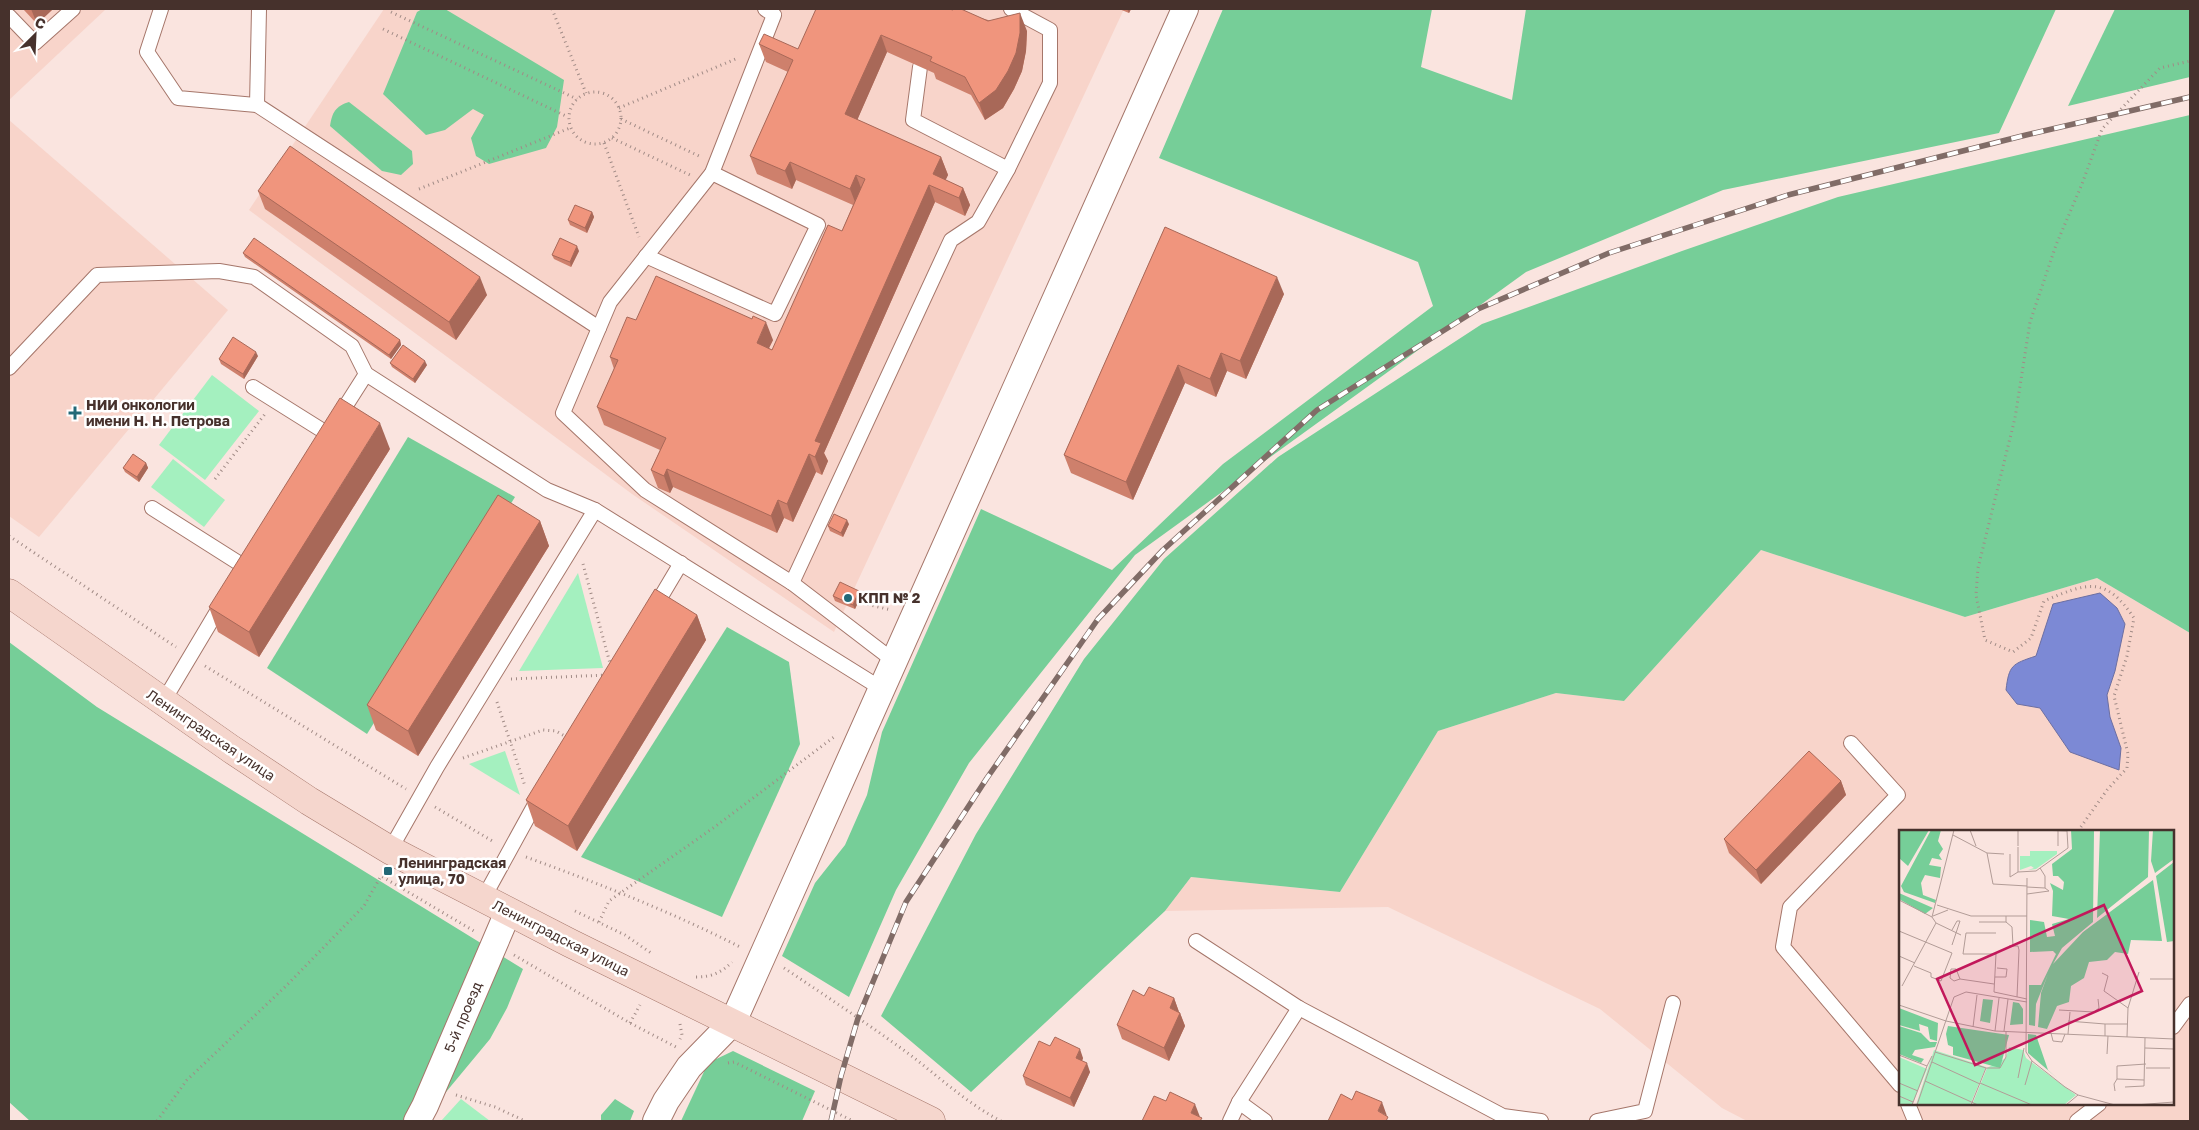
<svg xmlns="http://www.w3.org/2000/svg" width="2199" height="1130" viewBox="0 0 2199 1130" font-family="'Golos Text',sans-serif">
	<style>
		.built { fill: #f8d4ca; fill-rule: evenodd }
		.green { fill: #a4f0bf }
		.forest { fill: #76ce98 }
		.water { fill: #7c89d5; stroke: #6c6fa2 }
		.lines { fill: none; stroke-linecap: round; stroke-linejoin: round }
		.service-casing { stroke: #a5766a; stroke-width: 16 }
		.minor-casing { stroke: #a5766a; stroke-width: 28 }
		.secondary-casing { stroke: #a5766a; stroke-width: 29 }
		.path { stroke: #a18b86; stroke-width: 3; stroke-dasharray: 1 4; stroke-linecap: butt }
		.service { stroke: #fff; stroke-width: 14 }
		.minor { stroke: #fff; stroke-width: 26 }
		.secondary { stroke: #f5d6cd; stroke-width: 28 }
		.rail-casing { stroke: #816c67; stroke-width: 5.5 }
		.rail { stroke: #fff; stroke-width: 4; stroke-dasharray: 11; stroke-linecap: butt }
		.wall { fill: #ce806c }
		.shaded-wall { fill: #a86858 }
		.building { fill: #f0957d; stroke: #a86858 }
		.poi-dot { fill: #226877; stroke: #fff; stroke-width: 2 }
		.labels { text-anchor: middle; stroke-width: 5; stroke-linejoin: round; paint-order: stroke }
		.poi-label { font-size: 14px; font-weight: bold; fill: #46312c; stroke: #fff; text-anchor: start }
		.street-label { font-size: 14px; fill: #46312c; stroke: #fff }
		.inset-road { fill: none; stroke: #b29c97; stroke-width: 1 }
		.view { fill: #c2185b; fill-opacity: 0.15; stroke: #c2185b; stroke-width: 2.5 }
		.inset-edge { fill: none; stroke: #46312c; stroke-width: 2.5 }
	</style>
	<rect width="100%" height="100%" fill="#fae4df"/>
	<g class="built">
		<polygon points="9,9 106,9 9,100"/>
		<polygon points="384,9 1124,9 834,632 632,494 249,210"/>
		<polygon points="9,120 228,310 39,537 9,516"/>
		<path d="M1761 550 1965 617 2097 578 2190 633V1121H1747L1722 1108 1600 1009 1388 907 1165 911 1191 877 1340 892 1438 731 1556 693 1624 701ZM1900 831H2173V1104H1900Z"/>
	</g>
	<g class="green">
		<polygon points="212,375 259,411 205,480 159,445"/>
		<polygon points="173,459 225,500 204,527 151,487"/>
		<polygon points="578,573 603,668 519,671"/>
		<polygon points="505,751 520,795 469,764"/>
		<polygon points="461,1099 490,1121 441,1121"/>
	</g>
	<g class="forest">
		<polygon points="422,9 445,9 564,80 557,127 546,148 489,164 476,156 471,138 484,115 473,109 445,130 426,135 383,94 417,12"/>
		<polygon points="1223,9 1432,9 1421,67 1512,100 1526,9 2056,9 1999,133 1723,190 1526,272 1135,555 969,763 896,890 849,997 782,956 815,883 845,845 867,795 882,732 981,509 1112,570 1223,464 1433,306 1418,262 1159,158"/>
		<polygon points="2115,9 2190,9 2190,77 2068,106"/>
		<path d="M349 102 412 151 413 164 401 175 382 171 330 126C332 112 336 106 349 102Z"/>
		<polygon points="2190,115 2190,633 2097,578 1965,617 1761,550 1624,701 1556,693 1438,731 1340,892 1191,877 1165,911 971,1092 881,1016 976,834 1084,659 1164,559 1278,457 1482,324 1682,251 1838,197"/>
		<polygon points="408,437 515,497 367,734 267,668"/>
		<polygon points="727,627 789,662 800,744 722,917 581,857"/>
		<polygon points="9,642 97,707 523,969 507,1008 490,1039 422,1121 30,1121 9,1102"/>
		<polygon points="733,1051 815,1091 802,1121 681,1121 708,1063"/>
		<polygon points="615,1099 634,1111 630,1121 601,1121 601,1115"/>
	</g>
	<path class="water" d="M2100 593 2117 608 2125 624 2115 671 2107 695 2110 717 2121 748 2119 770 2070 752 2040 708 2017 704 2006 690C2009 665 2012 664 2036 656L2053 604Z"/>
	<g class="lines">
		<defs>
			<g id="service">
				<polyline points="161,9 147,52 178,98 257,105 599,328"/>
				<polyline points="765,9 774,15 712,173 610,302 563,413 645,490 792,583 894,661"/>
				<polyline points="9,16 35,43 73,9"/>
				<polyline points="920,67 913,120 1008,169"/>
				<polyline points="257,105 259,9"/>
				<polyline points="646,256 775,314 818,225 712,173"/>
				<polyline points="9,368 97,275 219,271 254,277 352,346 366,374 547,490 595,510 882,689"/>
				<polyline points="253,387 328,434"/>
				<polyline points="338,418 366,374"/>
				<polyline points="152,508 245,567"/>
				<polyline points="792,583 951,240 978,222 1008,169 1050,83 1050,30 1011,9"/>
				<polyline points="653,610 681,563"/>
				<polyline points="163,702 222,603"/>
				<polyline points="1851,743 1898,795 1790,907 1783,947 1900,1085"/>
				<polyline points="390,850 437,767 595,510"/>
				<polyline points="483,899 539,797"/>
				<polyline points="1196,941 1299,1008 1503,1116 1541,1121"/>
				<polyline points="2173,1027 2190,1004"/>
				<polyline points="1239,1102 1265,1121"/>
				<polyline points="1908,1104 1915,1121"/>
				<polyline points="1230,1121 1239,1102 1299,1008"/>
				<polyline points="1597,1121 1645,1111 1673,1003"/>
				<polyline points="2077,1121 2099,1104"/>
			</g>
			<g id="minor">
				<polyline points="417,1121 425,1106 508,912"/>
				<polyline points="656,1121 666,1101 689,1067 733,1022 1185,9"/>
			</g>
			<polyline id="secondary" points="9,593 231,749 309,801 390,850 570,943 931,1121"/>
		</defs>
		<use href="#service" class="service-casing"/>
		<use href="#minor" class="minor-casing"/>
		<use href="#secondary" class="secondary-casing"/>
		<g class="path">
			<polyline points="552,9 586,93"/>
			<polyline points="391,12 577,99"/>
			<polyline points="383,29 568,117"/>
			<circle cx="595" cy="118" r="26"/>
			<polyline points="619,108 738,58"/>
			<polyline points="621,119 699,156"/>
			<polyline points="612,138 690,175"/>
			<polyline points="604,143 639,237"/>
			<polyline points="419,189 570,128"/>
			<polyline points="215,479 265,414"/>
			<polyline points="9,536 176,647"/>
			<polyline points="583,564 611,667"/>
			<polyline points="858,602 891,610"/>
			<polyline points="205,666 406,789"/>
			<polyline points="511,679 607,675"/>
			<polyline points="497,702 525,786"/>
			<polyline points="463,758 543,730 556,731 568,738"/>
			<polyline points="435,807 494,842"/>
			<path d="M2078 831 2107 790 2127 768 2128 754 2114 696 2127 656 2134 618C2105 575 2087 583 2044 601L2031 638 2013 652 1985 640 1976 595 1978 568 2015 418 2030 322 2056 245 2082 184 2102 129 2160 68 2190 61"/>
			<path d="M526 857C600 884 672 912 742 948"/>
			<polyline points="575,911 625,935 651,953"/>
			<polyline points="599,922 609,901 716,826 834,737"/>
			<polyline points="514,955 630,1023 676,1047"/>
			<path d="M784 968C826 996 868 1024 909 1054 939 1077 968 1104 1001 1121"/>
			<path d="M696 977C711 977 721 973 732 962"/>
			<polyline points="630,1023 640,1005"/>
			<polyline points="680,1024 682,1035 680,1039"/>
			<polyline points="728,1063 734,1062 853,1121"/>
			<polyline points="456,1095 495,1107 525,1121"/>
			<polyline points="157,1121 187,1080 287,985 364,906 381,876 474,931"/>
		</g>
		<use href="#service" class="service"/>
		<use href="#minor" class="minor"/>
		<use href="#secondary" class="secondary"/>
		<defs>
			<polyline id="rail" points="831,1121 841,1076 858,1018 906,902 987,778 1098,619 1163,550 1317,410 1478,309 1609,253 1788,195 2026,135 2190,97"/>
		</defs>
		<use href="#rail" class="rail-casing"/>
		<use href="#rail" class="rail"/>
	</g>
	<g class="wall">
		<polygon points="23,9 53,9 37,24"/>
		<polygon points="1119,9 1131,9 1129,13"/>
		<polygon points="953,10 1027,31 1026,51 1022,71 1014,89 1003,108 985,120 971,95 936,79 934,73 887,52 857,120 941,157 948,175 945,180 963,188 970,205 965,216 935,202 824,453 828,461 822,475 816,472 793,522 784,518 777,533 673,487 670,493 658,488 651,470 660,450 604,425 597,407 614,369 610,357 636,320 773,340 769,348 772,350 842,231 853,205 796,180 792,189 757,174 750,156 788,72 766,62 759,44 798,49"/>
		<polygon points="258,191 487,295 456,340 265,209"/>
		<polygon points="592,212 594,217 587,233 570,225 568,220"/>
		<polygon points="1165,227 1284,294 1246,379 1227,371 1216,397 1185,383 1133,500 1071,473 1064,455"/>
		<polygon points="579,251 571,267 554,259 552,255"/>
		<polygon points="243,253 400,340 401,345 391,359 245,257"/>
		<polygon points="258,356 244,379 221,364 219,359"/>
		<polygon points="390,363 427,365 415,383 392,367"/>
		<polygon points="390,449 259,657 218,632 209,607"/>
		<polygon points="146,463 148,468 139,482 125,472 123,468"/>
		<polygon points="540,521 549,546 418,756 376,730 367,705"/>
		<polygon points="849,524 843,537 830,531 828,526"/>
		<polygon points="833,596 861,596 855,609 835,601"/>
		<polygon points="697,615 706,640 577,851 535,826 526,800"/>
		<polygon points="1841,781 1846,795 1761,884 1729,853 1724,839"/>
		<polygon points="1144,996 1174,998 1179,1012 1180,1013 1185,1026 1169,1061 1122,1039 1117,1025"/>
		<polygon points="1050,1046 1083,1058 1082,1061 1090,1072 1074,1107 1026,1085 1023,1076"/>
	</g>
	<g class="shaded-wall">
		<polygon points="31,9 53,9 37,24"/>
		<polygon points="1127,9 1131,9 1129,13"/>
		<polygon points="1020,13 1027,31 1026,51 1022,71 1014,89 1003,108 985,120 979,103"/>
		<polygon points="881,35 887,52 852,132 845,114"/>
		<polygon points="941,157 948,175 941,190 933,174"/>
		<polygon points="790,162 796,180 792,189 785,171"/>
		<polygon points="856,175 863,193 857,207 850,189"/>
		<polygon points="929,185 935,202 824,453 828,461 822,475 815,457 815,441"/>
		<polygon points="963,188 970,205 965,216 959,198"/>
		<polygon points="592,212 594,217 587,233 585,228"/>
		<polygon points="577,246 579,251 571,267 570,262"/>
		<polygon points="480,277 487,295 456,340 449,322"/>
		<polygon points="1277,277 1284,294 1246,379 1240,361"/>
		<polygon points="766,322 773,340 763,360 757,343"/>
		<polygon points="400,340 401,345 391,359 389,355"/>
		<polygon points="256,352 258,356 244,379 243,374"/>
		<polygon points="1221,353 1227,371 1216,397 1210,379"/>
		<polygon points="425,361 427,365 415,383 413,379"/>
		<polygon points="1178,365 1185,383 1133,500 1126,482"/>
		<polygon points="380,423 390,449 259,657 249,632"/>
		<polygon points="809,454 816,472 793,522 787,504"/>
		<polygon points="146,463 148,468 139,482 137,477"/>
		<polygon points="667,469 673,487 670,493 664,476"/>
		<polygon points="778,500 784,518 777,533 771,516"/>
		<polygon points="847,520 849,524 843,537 841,533"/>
		<polygon points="540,521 549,546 418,756 408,731"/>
		<polygon points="859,591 861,596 855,609 853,605"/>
		<polygon points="697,615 706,640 577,851 568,826"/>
		<polygon points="1841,781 1846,795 1761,884 1756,870"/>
		<polygon points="1174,998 1179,1012 1170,1008"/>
		<polygon points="1180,1013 1185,1026 1169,1061 1164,1048"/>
		<polygon points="1080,1049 1083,1058 1079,1068 1076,1058"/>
		<polygon points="1087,1063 1090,1072 1074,1107 1070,1098"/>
		<polygon points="1382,1102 1387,1116 1378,1111"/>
		<polygon points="1195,1104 1200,1117 1191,1113"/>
	</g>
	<g class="building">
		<polygon points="816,9 949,9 953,10 953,9 961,9 988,21 1020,13 1020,33 1016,53 1008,71 996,90 979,103 965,77 930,61 932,57 881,35 845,114 941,157 933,174 963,188 959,198 929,185 815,441 821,443 815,457 809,454 787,504 778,500 771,516 667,469 664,476 651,470 666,438 597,407 618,360 610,357 627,317 636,320 656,276 752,319 753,316 766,322 757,343 772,350 828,225 842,231 865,179 856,175 850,189 790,162 785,171 750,156 793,60 759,44 764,34 798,49"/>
		<polygon points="290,146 480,277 449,322 258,191"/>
		<polygon points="575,205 592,212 585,228 568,220"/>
		<polygon points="1165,227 1277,277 1240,361 1221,353 1210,379 1178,365 1126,482 1064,455"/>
		<polygon points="254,238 400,340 389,355 243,253"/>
		<polygon points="560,238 577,246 570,262 552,255"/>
		<polygon points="233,337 256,352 243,374 219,359"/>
		<polygon points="403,345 425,361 413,379 390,363"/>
		<polygon points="340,398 380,423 249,632 209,607"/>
		<polygon points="133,454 146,463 137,477 123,468"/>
		<polygon points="498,495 540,521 408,731 367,705"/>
		<polygon points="834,514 847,520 841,533 828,526"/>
		<polygon points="840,582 859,591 853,605 833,596"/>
		<polygon points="655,589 697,615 568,826 526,800"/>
		<polygon points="1809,751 1841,781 1756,870 1724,839"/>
		<polygon points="1149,987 1174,998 1170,1008 1180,1013 1164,1048 1117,1025 1133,990 1144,996"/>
		<polygon points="1055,1037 1080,1049 1076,1058 1087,1063 1070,1098 1023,1076 1039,1041 1050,1046"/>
		<polygon points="1356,1091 1382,1102 1378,1111 1388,1117 1386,1121 1328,1121 1341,1094 1352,1100"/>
		<polygon points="1170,1092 1195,1104 1191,1113 1202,1118 1200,1121 1142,1121 1154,1096 1166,1101"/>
	</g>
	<g class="poi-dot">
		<path d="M72.5 405.5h5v5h5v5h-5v5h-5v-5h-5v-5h5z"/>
		<circle cx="848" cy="598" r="5"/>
		<rect x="383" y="866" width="10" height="10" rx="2.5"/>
	</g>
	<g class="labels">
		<g class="poi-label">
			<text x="86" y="410">НИИ онкологии<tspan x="86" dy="16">имени Н. Н. Петрова</tspan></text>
			<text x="858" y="603">КПП № 2</text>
			<text x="398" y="868">Ленинградская<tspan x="398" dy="16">улица, 70</tspan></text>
		</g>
		<g class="street-label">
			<text transform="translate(211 735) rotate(34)" y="5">Ленинградская улица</text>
			<text transform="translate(561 938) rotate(27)" y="5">Ленинградская улица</text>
			<text transform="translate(463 1017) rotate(-67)" y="5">5-й проезд</text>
		</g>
	</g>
	<g transform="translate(1899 830)">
		<rect width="275" height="275" fill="#fae4df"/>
		<path d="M131 21H158V24L137 39 129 40 135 38 132 36 121 40V26H131ZM110 217 124 220 127 228 177 265 165 275H73L88 238 107 228ZM35 220 87 237 71 275H17ZM0 227 28 239 13 275H0Z" fill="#a4f0bf"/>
		<path d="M0 0H30L9 36 0 28ZM32 0H42L39 11 44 19 40 25 43 30 33 28 30 35 42 37 41 48 26 45 22 53 24 65 37 70 36 73 5 62 2 56ZM172 0H195L194 92 163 118 154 134 184 102 254 50 263 111 232 110 229 124 216 122 208 130 190 132 185 148 172 156 170 172 158 176 148 199 139 197 142 163 149 144 137 174 136 196 130 195V155H142L157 124 154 121 131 122V90L145 92 148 107 156 106 153 94 170 89 153 86 154 61 151 53 164 60 165 52 159 46H154L153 34 173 19ZM201 0H250L249 47 198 88ZM254 0H275V29L256 43 252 31ZM275 32V111L268 112 257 46ZM0 63 34 78 26 84 0 69ZM84 169 94 170 91 193 81 191ZM114 172 120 173 124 179V194L111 195ZM0 178 39 193 38 211 31 209 29 197 20 194 21 201 0 195ZM0 196 22 203 31 212H38L36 217 16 220 13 225 25 229 22 233 0 224ZM49 196 110 205 101 238 54 225V217L49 215 47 204ZM129 204 137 205 149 240 158 248 129 223Z" fill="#76ce98"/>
		<path class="inset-road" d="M71 0 77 16M54 5 88 23M119 16V0M159 16V0M119 17V42M105 24 88 23 94 54 128 56M111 24V47L119 42 137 41 169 18 168 1 139 0M141 38 146 46V58M128 48 127 222 133 231 166 257 179 265 216 275M128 57 146 58 150 61 128 64M0 70 33 87 37 93 3 156M38 75 72 86H128M34 86 49 80M107 86V92L113 97 114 116M33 87 55 0M80 92H107M37 93 62 105M0 101 53 123 42 151 32 147V143L15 136M97 103H67L64 124H97L95 162 128 169M53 115 61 91H58L53 100M110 116H119L120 120 118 167M0 126 16 133M275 127V143M203 143 209 146 205 161 229 178 240 142M96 147H107L108 139 98 138M61 149 57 139H52L51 148 55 151 61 149 95 154M251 149H275M0 175 47 191 96 201 275 209M160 180 195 182 200 178 199 169M169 191 206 194M74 197 78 165M96 201 100 168M105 201 109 169M152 203 154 211 163 212 166 204M169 204 171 182M206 206V194H229M228 207 229 178M246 218 275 219M36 222 87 238H101L107 227V201M208 224 209 206M0 225 28 236 33 226M33 232 81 254M247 238H271M119 248 125 218M218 249V236L247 234M26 251 79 275M0 253 19 261M81 253 133 275M126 255 133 231M226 257 245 256 246 208M216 261 215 254 218 249 245 250M0 266 14 272M13 275 28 236M18 275 55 167 67 162 128 172M72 275 87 238M167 275 179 265M236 275 275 272"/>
		<path class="view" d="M205 75 243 161 76 235 38 149Z"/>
		<rect width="275" height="275" class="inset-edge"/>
	</g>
	<rect width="2199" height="1130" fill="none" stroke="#46312c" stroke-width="20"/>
	<g transform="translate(35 35) rotate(24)" stroke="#ffffff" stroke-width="4" paint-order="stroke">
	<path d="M0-4L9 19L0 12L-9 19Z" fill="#46312c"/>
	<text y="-8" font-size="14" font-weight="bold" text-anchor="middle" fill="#46312c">С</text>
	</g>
</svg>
